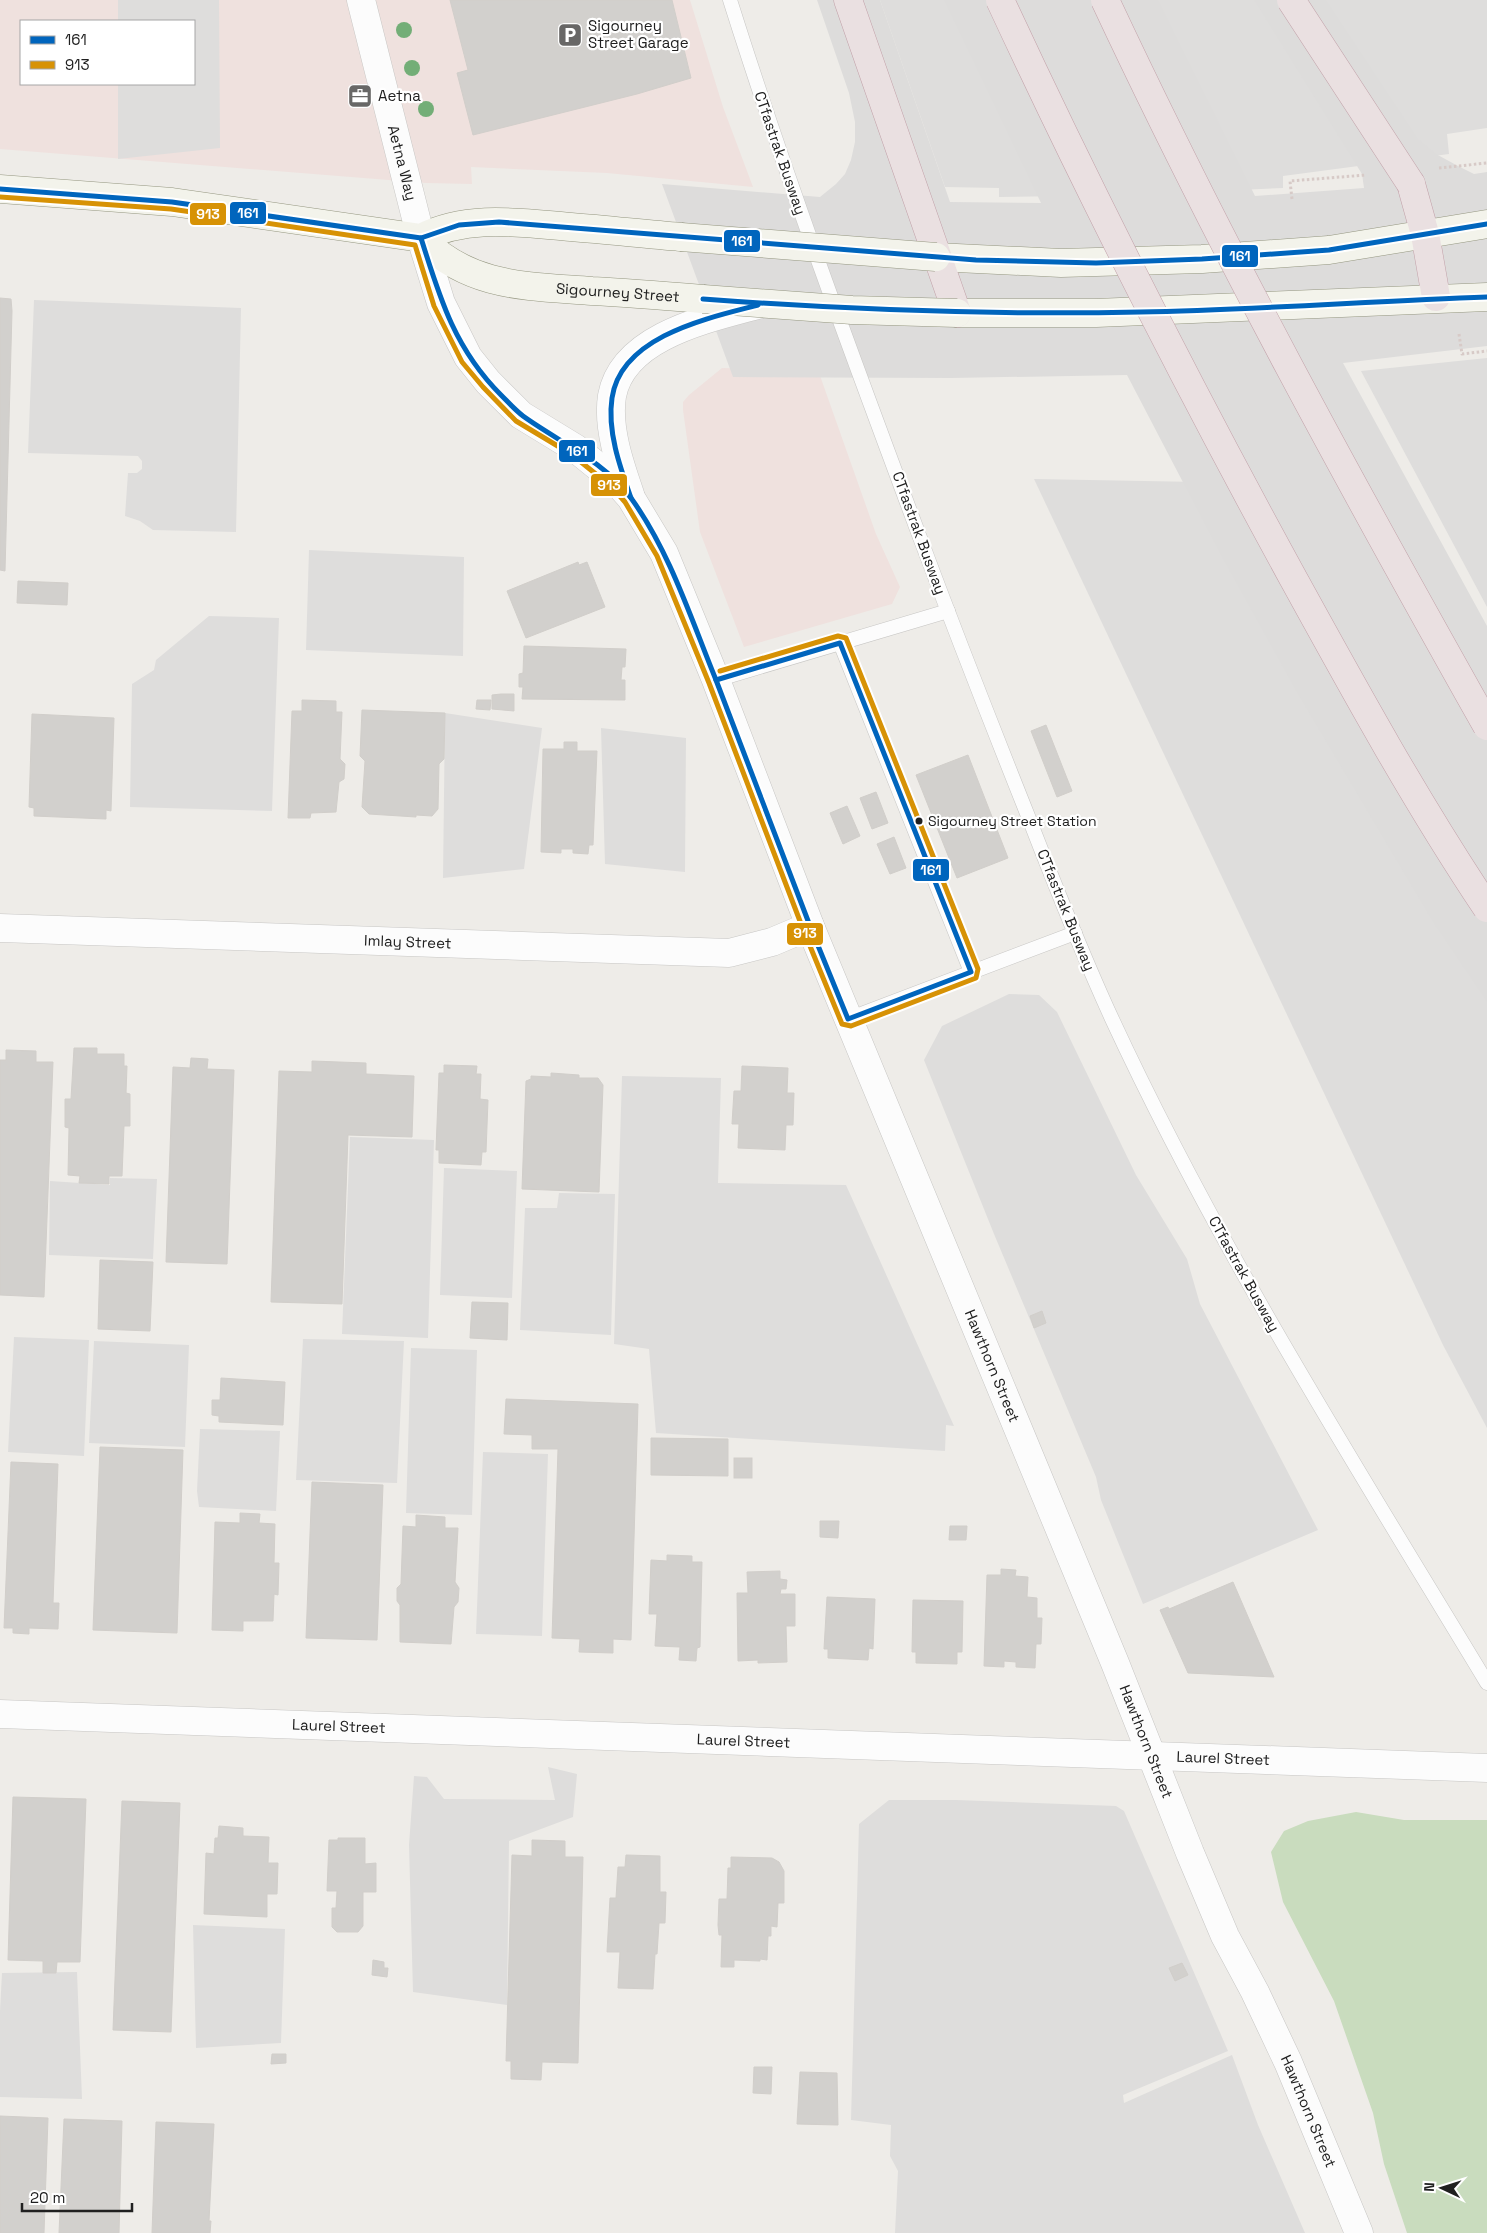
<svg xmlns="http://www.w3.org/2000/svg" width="1487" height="2233" viewBox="0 0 1487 2233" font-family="'Space Grotesk',sans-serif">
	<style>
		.commercial { fill: #efe1de; fill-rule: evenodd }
		.forest { fill: #c9dcbe }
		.parking { fill: #dedddc }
		.pier { fill: #dddcdb }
		.building { fill: #d2d0cd; stroke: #d1ceca }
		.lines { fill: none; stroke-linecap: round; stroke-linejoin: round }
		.service-casing { stroke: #c7c6c4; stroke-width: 15 }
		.minor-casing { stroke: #c7c6c4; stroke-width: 29 }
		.secondary-casing { stroke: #959781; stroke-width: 29 }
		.motorway-casing { stroke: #c2a1a9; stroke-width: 29 }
		.path { stroke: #d7cac7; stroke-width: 3; stroke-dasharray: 2.5 2.5; stroke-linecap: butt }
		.service { stroke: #fcfcfc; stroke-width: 14 }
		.minor { stroke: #fcfcfc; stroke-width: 28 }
		.secondary { stroke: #f3f3eb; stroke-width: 28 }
		.motorway { stroke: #eae0e1; stroke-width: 28 }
		.secondary-bridge-casing { stroke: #959781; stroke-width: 29; stroke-linecap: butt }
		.motorway-bridge-casing { stroke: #c2a1a9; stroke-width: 29; stroke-linecap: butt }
		.secondary-bridge { stroke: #f3f3eb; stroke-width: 28 }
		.motorway-bridge { stroke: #eae0e1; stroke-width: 28 }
		.bus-1-casing { stroke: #fff; stroke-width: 9 }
		.bus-2-casing { stroke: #fff; stroke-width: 9 }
		.bus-1 { stroke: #0065bd; stroke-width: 5 }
		.bus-2 { stroke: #d79205; stroke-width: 5 }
		.tree { fill: #73ae77 }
		.bus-dot { fill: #202020; stroke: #fff; stroke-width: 2 }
		.labels { text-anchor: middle; stroke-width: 4.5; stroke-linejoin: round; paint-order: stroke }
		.bus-label { font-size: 14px; fill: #202020; stroke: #fff; text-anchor: start }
		.poi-label { font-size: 15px; fill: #202020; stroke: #fff; text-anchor: start }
		.street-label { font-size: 15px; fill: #202020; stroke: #fff }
		.line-badge { stroke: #fff; stroke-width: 2 }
		.badge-label { font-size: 14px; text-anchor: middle; font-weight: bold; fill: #fff }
	</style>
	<rect width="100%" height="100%" fill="#eeece8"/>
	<g class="commercial">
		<path d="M0 0H690L723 107 753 187 607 173 471 167 472 184 426 183 0 149ZM21 21H194V84H21Z"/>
		<polygon points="722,368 818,370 876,534 900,587 892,604 744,647 700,532 683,410 683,402 689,395"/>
	</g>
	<polygon class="forest" points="1356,1812 1404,1820 1487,1820 1487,2233 1407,2233 1384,2164 1373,2113 1334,2001 1283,1902 1271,1852 1284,1831 1308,1821"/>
	<g class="parking">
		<polygon points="118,0 219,0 220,148 118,159 118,84 194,84 194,21 118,21"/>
		<polygon points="880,0 1487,0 1487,128 1447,134 1449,154 1283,176 1283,188 1127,195 999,197 999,188 945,187"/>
		<polygon points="34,300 241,308 236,532 153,530 140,521 125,516 128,473 137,473 142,469 142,461 138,456 28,453"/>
		<polygon points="1487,358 1487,607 1361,371"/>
		<polygon points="1034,479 1199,482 1487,983 1487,1428 1443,1345"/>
		<polygon points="309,550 464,557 463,656 306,650"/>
		<polygon points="209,616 279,618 272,811 130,807 132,684 154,670 156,660"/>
		<polygon points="445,713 542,728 524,869 443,878"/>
		<polygon points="601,728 686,738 685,872 605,864"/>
		<polygon points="1009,994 1039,995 1057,1012 1136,1175 1187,1259 1200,1304 1318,1530 1143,1604 1101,1500 1096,1477 994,1234 924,1060 942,1026"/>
		<polygon points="622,1076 721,1078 718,1183 846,1185 954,1426 946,1425 945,1451 656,1433 649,1349 614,1344"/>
		<polygon points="350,1137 434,1140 428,1338 342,1334"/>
		<polygon points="444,1168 517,1171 512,1298 440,1295"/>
		<polygon points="110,1178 157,1179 153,1259 49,1255 50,1181 110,1185"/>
		<polygon points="559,1193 615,1194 611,1335 520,1330 525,1208 557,1208"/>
		<polygon points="14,1337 89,1340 84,1456 8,1452"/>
		<polygon points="303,1339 404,1341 397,1483 296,1480"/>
		<polygon points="94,1341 189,1345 185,1447 89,1443"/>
		<polygon points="411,1348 477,1350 472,1515 406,1513"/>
		<polygon points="200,1429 280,1431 276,1511 199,1507 197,1491"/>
		<polygon points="483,1452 548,1454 542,1636 476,1634"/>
		<polygon points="548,1767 577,1774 573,1817 509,1841 507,2005 413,1992 409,1845 414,1776 427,1777 444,1799 555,1800"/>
		<polygon points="889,1800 956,1800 1116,1806 1124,1811 1228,2051 1123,2095 1124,2103 1232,2055 1258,2125 1305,2233 895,2233 898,2171 890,2156 891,2125 851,2120 859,1824"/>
		<polygon points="193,1925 285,1929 281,2043 196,2048"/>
		<polygon points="77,1972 82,2099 0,2097 0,2011 2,1973"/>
	</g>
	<polygon class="pier" points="817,0 880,0 950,202 1041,203 944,0 1158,0 1255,196 1364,188 1362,174 1254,0 1326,0 1418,139 1436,154 1458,166 1474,174 1487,172 1487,346 1343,363 1487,626 1487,1002 1433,922 1295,689 1222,557 1127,375 951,378 733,377 662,184 820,197 836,184 845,174 851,160 855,142 855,122 849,93"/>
	<g class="building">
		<polygon points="450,0 672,0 691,78 637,94 473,135 457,73 468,70"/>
		<polygon points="0,298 11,299 12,311 5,571 0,570"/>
		<polygon points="578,562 579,565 587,562 605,607 526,638 507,591"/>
		<polygon points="18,581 68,583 67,605 17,603"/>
		<polygon points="524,646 626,649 625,667 622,667 621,680 625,680 625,700 522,699 523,687 519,687 519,674 523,673"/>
		<polygon points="501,694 514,694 514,711 492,709 492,695"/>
		<polygon points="302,700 336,701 336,712 342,712 340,759 345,764 344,779 339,782 336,812 311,813 310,818 288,818 292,711 302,711"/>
		<polygon points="477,700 491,700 490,710 476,709"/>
		<polygon points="362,710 445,713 444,759 439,764 438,809 432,816 416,815 416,817 369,814 362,807 365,761 360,756"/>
		<polygon points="32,714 114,718 111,811 106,810 106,819 34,816 34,808 29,807"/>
		<polygon points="1046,725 1072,791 1057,797 1031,731"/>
		<polygon points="564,742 577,742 577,751 597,751 593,845 589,845 588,854 573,853 573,849 561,849 561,853 541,852 543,749 564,749"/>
		<polygon points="968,755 1008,858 957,878 916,775"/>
		<polygon points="876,792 888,823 872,829 860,798"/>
		<polygon points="847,806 860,836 843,844 830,813"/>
		<polygon points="894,837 906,868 890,874 877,844"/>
		<polygon points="74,1048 97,1048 97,1054 124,1054 124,1066 127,1066 126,1093 130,1094 130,1126 124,1126 122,1176 109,1176 109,1184 79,1183 80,1176 68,1175 69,1128 65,1127 65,1099 71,1099"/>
		<polygon points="6,1050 36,1051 36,1062 53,1062 44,1297 0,1295 0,1060 6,1060"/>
		<polygon points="191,1058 208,1059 207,1069 234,1070 227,1264 166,1262 173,1067 190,1068"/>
		<polygon points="312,1061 366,1063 366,1074 414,1076 412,1137 348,1135 342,1304 271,1302 279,1071 312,1072"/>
		<polygon points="444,1065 477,1066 476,1074 481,1074 480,1099 488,1100 486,1152 482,1152 481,1165 439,1163 439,1150 436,1150 439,1073 444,1073"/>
		<polygon points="742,1066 788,1068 787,1093 794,1093 793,1125 786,1125 785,1150 738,1148 739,1124 732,1124 734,1091 741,1091"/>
		<polygon points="551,1073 579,1075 579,1078 598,1078 603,1085 599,1192 522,1189 526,1081 531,1079 531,1076 551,1077"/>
		<polygon points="100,1260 153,1262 150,1331 98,1329"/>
		<polygon points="472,1302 508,1303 507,1340 470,1338"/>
		<polygon points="1042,1311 1046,1323 1034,1328 1030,1316"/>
		<polygon points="221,1378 285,1382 283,1425 219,1422 219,1416 212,1415 212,1400 220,1400"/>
		<polygon points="506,1399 638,1404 631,1640 613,1639 613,1653 579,1652 580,1639 552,1638 558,1449 532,1449 532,1435 504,1434"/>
		<polygon points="651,1438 728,1439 728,1476 651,1475"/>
		<polygon points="100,1447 183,1450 177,1633 93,1630"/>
		<rect x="734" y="1458" width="18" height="20"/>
		<polygon points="11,1462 58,1464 53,1603 59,1603 58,1629 29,1628 29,1634 13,1633 13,1628 4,1628"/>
		<polygon points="312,1482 383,1485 377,1640 306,1638"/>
		<polygon points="240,1513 260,1514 259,1523 275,1524 274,1563 279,1563 278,1595 274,1594 273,1621 243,1621 243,1631 212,1630 215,1522 240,1523"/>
		<polygon points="416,1515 445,1517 445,1528 458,1528 455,1582 459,1588 458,1602 454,1607 451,1644 400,1642 400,1605 397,1601 397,1588 401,1584 403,1526 416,1527"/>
		<polygon points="820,1521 839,1521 838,1538 820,1537"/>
		<polygon points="950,1526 967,1526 966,1540 949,1540"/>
		<polygon points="667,1555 692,1556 692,1562 702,1562 700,1647 697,1648 696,1661 679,1660 680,1647 655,1646 657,1614 649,1614 651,1560 667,1561"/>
		<polygon points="1001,1569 1016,1570 1015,1576 1028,1577 1027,1597 1037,1598 1037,1618 1042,1618 1041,1644 1036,1644 1035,1668 1016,1667 1016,1662 1004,1661 1004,1667 984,1666 987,1575 1001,1575"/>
		<polygon points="780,1571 780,1579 787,1580 786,1589 781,1589 780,1594 795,1594 795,1626 786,1626 787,1662 758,1663 758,1660 738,1661 737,1593 748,1593 747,1572"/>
		<polygon points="1233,1582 1274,1677 1188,1673 1160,1610 1168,1607 1169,1609"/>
		<polygon points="827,1597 875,1599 873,1649 869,1648 868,1660 828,1658 828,1649 824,1649"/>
		<polygon points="913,1600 963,1601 962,1652 957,1652 957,1664 916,1663 916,1652 912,1652"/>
		<polygon points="13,1797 86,1799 80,1962 57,1962 56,1973 43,1973 43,1961 8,1960"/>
		<polygon points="122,1801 180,1803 171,2032 113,2030"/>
		<polygon points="219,1826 243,1828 243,1836 269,1837 268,1863 278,1863 277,1894 267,1894 267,1917 204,1914 206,1853 214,1854 215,1838 218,1838"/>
		<polygon points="338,1838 365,1838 365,1864 376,1863 376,1892 363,1892 363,1926 358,1932 337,1932 332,1927 332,1908 336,1908 337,1891 327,1891 329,1840 338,1840"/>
		<polygon points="532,1840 565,1841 565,1857 583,1857 578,2063 542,2062 541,2080 511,2079 511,2061 506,2061 512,1855 532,1856"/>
		<polygon points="626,1855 660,1856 660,1892 666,1892 665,1923 659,1923 657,1954 655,1954 653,1989 618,1988 620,1952 607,1952 610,1898 616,1898 618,1867 625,1867"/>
		<polygon points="731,1857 772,1858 779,1862 784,1871 784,1903 778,1903 777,1927 771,1926 771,1936 768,1936 767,1960 760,1959 760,1961 734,1960 734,1967 721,1967 722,1935 719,1935 718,1925 719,1899 727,1899 728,1868 731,1868"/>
		<polygon points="373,1960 384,1962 384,1968 388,1968 387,1977 372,1975"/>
		<polygon points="1182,1963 1188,1975 1175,1981 1169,1968"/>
		<polygon points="272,2054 286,2054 286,2063 271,2064"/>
		<polygon points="754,2067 772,2067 771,2094 753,2093"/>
		<polygon points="800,2072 837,2073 838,2125 797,2124"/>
		<polygon points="0,2116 48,2118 44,2233 0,2233"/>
		<polygon points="64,2119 122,2121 119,2233 59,2233"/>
		<polygon points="156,2122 214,2124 209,2221 211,2221 210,2233 152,2233"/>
	</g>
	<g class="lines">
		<defs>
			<g id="service">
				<path d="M730 0C787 181 853 358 919 535 955 631 992 726 1030 821 1056 888 1082 954 1112 1019 1219 1250 1356 1466 1487 1683"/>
				<polyline points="840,643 971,972"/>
				<polyline points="716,680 948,611"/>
				<polyline points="848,1019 1075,933"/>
			</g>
			<g id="minor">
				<path id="s1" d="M361 0 421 238 441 303 468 357 488 382 521 415 575 448 617 482 631 498 664 553 716 680 810 926 1115 1663 1190 1853 1225 1936 1255 1992 1288 2062 1359 2233"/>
				<path d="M630 494C620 465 607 428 612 396 623 335 711 318 761 304"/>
				<path id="s2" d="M0 928 729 953 772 942 810 926"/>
				<path id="s3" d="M0 1714 1487 1768"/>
			</g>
			<g id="secondary">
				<path d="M0 189 172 202 421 238C468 214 521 223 571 227 608 230 645 234 681 237"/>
				<path id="s4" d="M421 238C469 288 528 286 592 291 629 293 666 296 703 299"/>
				<polyline points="936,257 1061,263 1202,259 1329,250 1487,224"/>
				<polyline points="957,313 1096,313 1487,297"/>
			</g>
			<g id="motorway">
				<polyline points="848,0 957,313"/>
				<polyline points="1411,184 1425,234 1436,297"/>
			</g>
		</defs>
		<use href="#service" class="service-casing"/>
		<use href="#minor" class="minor-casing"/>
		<use href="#secondary" class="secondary-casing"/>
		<use href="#motorway" class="motorway-casing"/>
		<g class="path">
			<polyline points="1439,168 1487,163"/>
			<polyline points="1292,199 1290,181 1366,175"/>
			<polyline points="1459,334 1462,354 1487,351"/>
		</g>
		<use href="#service" class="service"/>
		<use href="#minor" class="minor"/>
		<use href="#secondary" class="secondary"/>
		<use href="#motorway" class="motorway"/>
		<defs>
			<g id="secondary-bridge">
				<polyline points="681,237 936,257"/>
				<polyline points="703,299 852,310 957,313"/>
			</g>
			<g id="motorway-bridge">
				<path d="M1000 0C1091 196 1189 388 1293 578 1354 689 1416 802 1487 908"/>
				<path d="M1105 0C1221 248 1353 488 1487 726"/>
				<polyline points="1291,0 1411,184"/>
			</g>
		</defs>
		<use href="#secondary-bridge" class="secondary-bridge-casing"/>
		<use href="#motorway-bridge" class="motorway-bridge-casing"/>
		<use href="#secondary-bridge" class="secondary-bridge"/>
		<use href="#motorway-bridge" class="motorway-bridge"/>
		<defs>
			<g id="bus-1">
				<polyline points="0,189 172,202 421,238 459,225 499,222 976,260 1096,263 1202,259 1329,250 1487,224"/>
				<path d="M421 238C440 299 455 349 501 395 508 402 515 410 523 416 559 442 604 461 631 498 670 552 691 619 716 680"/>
				<path d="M703 299C849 310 994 315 1140 312 1256 310 1371 301 1487 297"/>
				<path d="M631 498C620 467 607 431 612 398 621 336 708 318 758 305"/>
				<polygon points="840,643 971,972 848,1019 810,926 716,680"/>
			</g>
			<polyline id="bus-2" points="0,197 171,209 415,245 434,306 462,362 483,387 516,421 571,454 612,487 625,502 657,556 709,683 803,929 842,1024 851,1026 976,978 978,969 846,638 838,636 720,671"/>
		</defs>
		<use href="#bus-1" class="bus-1-casing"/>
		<use href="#bus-2" class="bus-2-casing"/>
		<use href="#bus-1" class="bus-1"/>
		<use href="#bus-2" class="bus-2"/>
	</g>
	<g class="tree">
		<circle cx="404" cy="30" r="8"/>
		<circle cx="412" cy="68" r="8"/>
		<circle cx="426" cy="109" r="8"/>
	</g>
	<defs>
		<symbol id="parking-square" viewBox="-11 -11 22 22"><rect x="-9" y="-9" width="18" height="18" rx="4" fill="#686766" stroke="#fff"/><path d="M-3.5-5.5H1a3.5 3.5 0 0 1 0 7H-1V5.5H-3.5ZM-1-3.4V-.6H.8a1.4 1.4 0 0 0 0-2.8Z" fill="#fff"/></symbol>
		<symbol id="office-square" viewBox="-11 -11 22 22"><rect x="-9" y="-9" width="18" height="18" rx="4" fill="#686766" stroke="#fff"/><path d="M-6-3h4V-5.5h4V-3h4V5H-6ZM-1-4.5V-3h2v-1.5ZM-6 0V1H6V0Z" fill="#fff"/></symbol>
	</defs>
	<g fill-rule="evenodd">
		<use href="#parking-square" x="556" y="21" width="28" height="28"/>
		<use href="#office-square" x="346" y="82" width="28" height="28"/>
	</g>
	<circle class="bus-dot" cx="919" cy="821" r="4.5"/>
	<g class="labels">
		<g class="bus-label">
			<text x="928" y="826">Sigourney Street Station</text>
		</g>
		<g class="poi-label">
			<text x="588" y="31">Sigourney<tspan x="588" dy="17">Street Garage</tspan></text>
			<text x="378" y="101">Aetna</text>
		</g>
		<g class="street-label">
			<text transform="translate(780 153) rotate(71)" y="5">CTfastrak Busway</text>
			<text dy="5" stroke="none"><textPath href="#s1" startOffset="168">Aetna Way</textPath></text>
			<text dy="5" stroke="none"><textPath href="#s4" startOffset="210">Sigourney Street</textPath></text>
			<text transform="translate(919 533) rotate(70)" y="5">CTfastrak Busway</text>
			<text transform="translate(1066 910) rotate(68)" y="5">CTfastrak Busway</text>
			<text dy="5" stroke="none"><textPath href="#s2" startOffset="408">Imlay Street</textPath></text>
			<text transform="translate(1244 1274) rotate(61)" y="5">CTfastrak Busway</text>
			<text dy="5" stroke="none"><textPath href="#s1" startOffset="1532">Hawthorn Street</textPath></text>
			<text dy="5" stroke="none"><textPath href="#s3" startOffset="339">Laurel Street</textPath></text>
			<text dy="5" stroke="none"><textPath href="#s3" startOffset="744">Laurel Street</textPath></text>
			<text dy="5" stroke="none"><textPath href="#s1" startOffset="1938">Hawthorn Street</textPath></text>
			<text dy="5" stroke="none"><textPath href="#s3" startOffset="1224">Laurel Street</textPath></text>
			<text dy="5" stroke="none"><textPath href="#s1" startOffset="2342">Hawthorn Street</textPath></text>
		</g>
	</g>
	<g class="line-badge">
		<rect x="229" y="201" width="38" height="24" rx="5" fill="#0065bd"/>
		<rect x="189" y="202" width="38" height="24" rx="5" fill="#d79205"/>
		<rect x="723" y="229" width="38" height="24" rx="5" fill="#0065bd"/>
		<rect x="1221" y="244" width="38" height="24" rx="5" fill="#0065bd"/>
		<rect x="558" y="439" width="38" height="24" rx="5" fill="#0065bd"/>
		<rect x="590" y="473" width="38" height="24" rx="5" fill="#d79205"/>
		<rect x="912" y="858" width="38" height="24" rx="5" fill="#0065bd"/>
		<rect x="786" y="922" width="38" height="24" rx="5" fill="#d79205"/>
	</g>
	<g class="badge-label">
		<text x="248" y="218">161</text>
		<text x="208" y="219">913</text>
		<text x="742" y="246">161</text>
		<text x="1240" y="261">161</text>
		<text x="577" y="456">161</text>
		<text x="609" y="490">913</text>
		<text x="931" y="875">161</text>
		<text x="805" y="938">913</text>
	</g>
	<rect x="20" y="20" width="175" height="65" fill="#ffffff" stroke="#a6a6a6"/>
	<rect x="30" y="36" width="25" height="8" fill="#0065bd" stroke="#a6a6a6"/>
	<text x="65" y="45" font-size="15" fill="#202020">161</text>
	<rect x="30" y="61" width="25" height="8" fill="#d79205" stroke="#a6a6a6"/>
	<text x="65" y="70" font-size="15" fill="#202020">913</text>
	<g transform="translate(1442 2188) rotate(274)" stroke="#ffffff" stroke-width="4" paint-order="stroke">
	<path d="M0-4L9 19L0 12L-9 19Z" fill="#202020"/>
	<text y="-8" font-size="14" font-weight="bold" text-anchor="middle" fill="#202020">N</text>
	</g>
	<path d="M22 2203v8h110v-8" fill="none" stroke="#202020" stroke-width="2.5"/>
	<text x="30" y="2203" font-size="15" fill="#202020" stroke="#ffffff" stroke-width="4" paint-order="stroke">20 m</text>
</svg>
